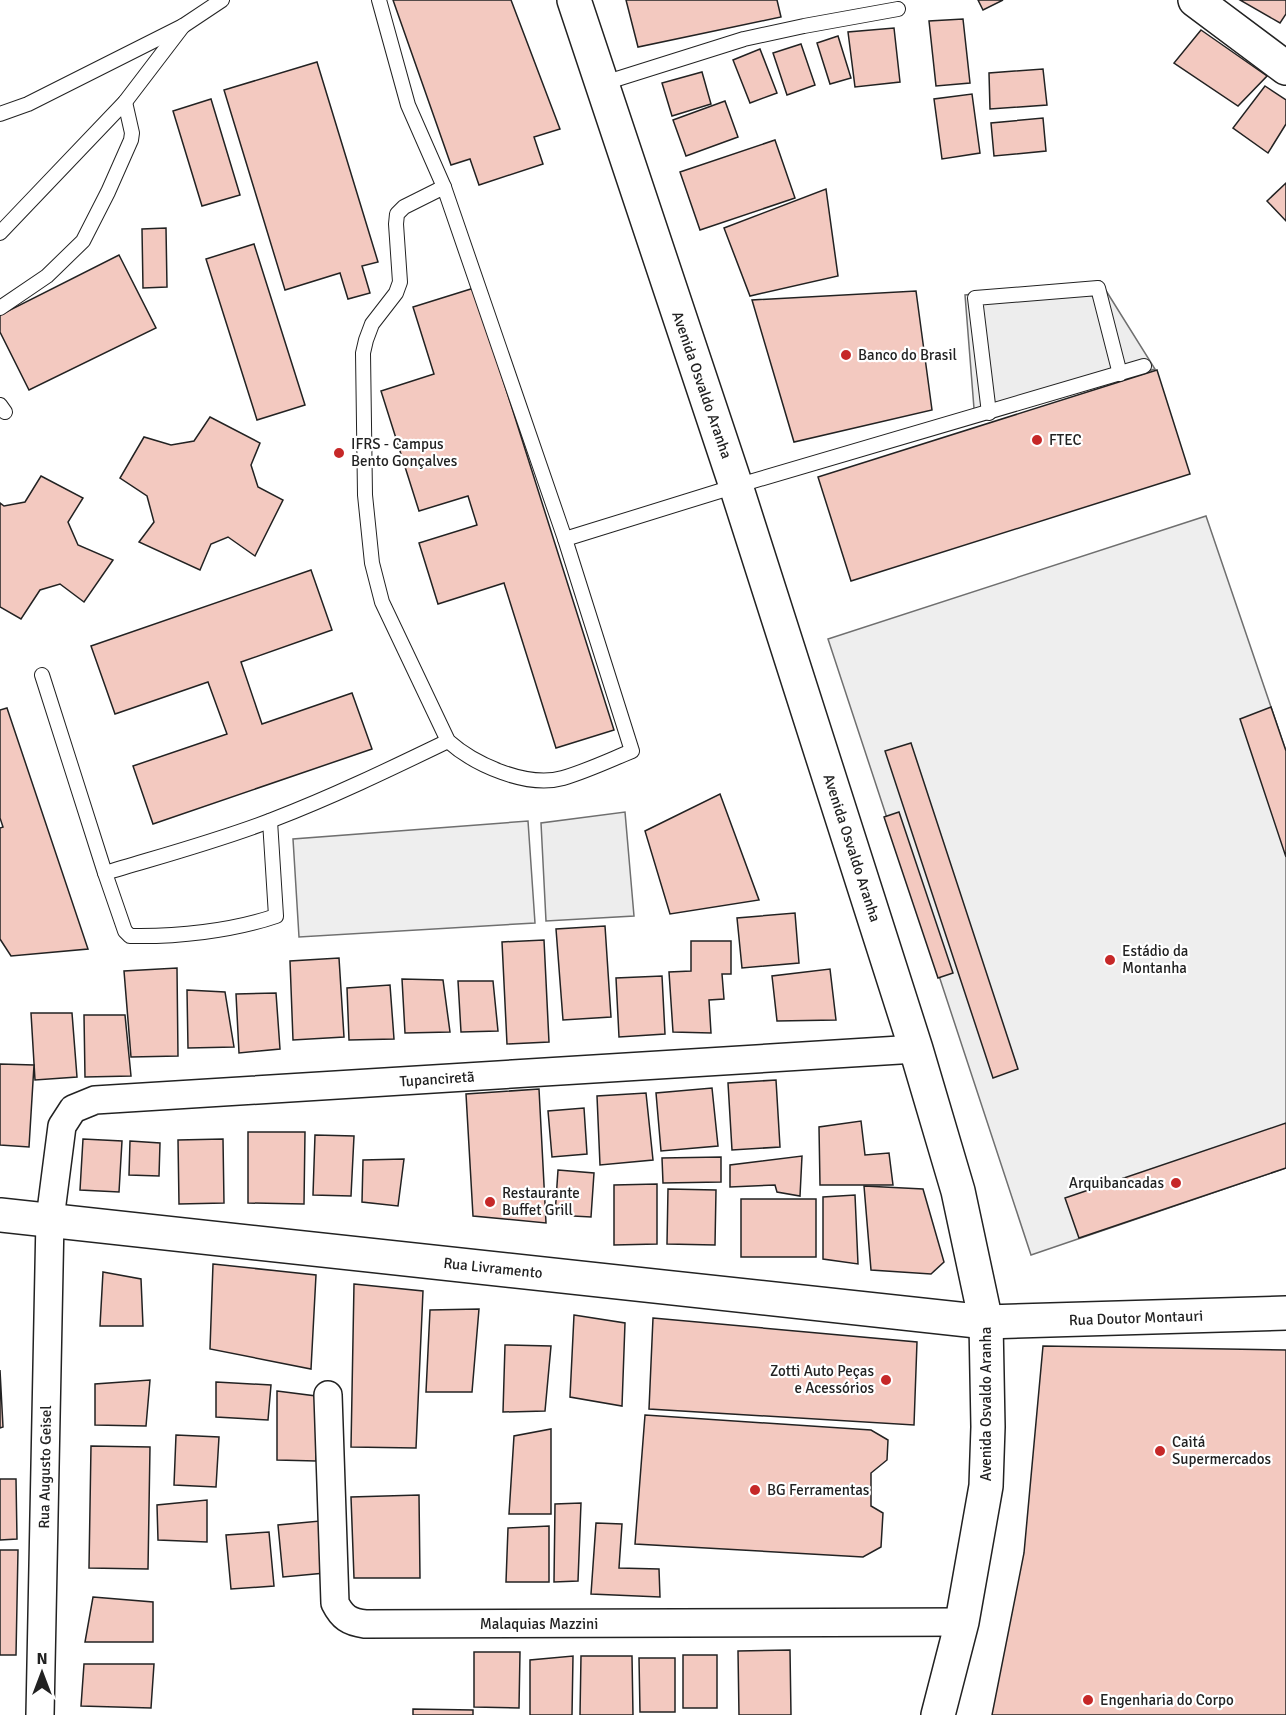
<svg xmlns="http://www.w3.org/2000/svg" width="1286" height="1715" viewBox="0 0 1286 1715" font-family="Signika,sans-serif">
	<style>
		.green { fill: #eee; stroke: #6f6f6f; stroke-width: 1.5 }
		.parking { fill: #ededed; stroke: #6f6f6f; stroke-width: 1.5 }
		.building { fill: #f3c9c0; stroke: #222; stroke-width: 1.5 }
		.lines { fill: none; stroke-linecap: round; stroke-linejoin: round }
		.lane-casing { stroke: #222; stroke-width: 16 }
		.street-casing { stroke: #222; stroke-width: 30 }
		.secondary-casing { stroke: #222; stroke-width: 36 }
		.lane { stroke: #fff; stroke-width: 14 }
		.street { stroke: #fff; stroke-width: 27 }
		.secondary { stroke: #fff; stroke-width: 33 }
		.poi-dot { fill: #c62828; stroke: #fff; stroke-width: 2 }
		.labels { text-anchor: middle; stroke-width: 4.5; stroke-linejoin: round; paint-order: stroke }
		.poi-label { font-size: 15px; fill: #222; stroke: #fff; text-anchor: start }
		.street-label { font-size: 15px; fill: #222; stroke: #fff }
	</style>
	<rect width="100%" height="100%" fill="#fff"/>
	<g class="green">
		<polygon points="1206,516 1286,751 1286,1168 1031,1255 828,639"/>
		<polygon points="528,821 535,923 299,937 293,839"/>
	</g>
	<g class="parking">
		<polygon points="1100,281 1155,369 975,421 965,295"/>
		<polygon points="625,812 634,916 546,921 541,823"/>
	</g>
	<g class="building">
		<polygon points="393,0 511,0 560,129 534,137 543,164 479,185 470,159 451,165"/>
		<polygon points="626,0 777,0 781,17 638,47"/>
		<polygon points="978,0 1003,0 983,10"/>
		<polygon points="1240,0 1286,0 1286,14 1280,23"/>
		<polygon points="963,19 970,83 936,86 929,21"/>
		<polygon points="894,28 900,82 855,87 848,32"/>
		<polygon points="1201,30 1267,76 1238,106 1174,63"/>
		<polygon points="838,36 851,78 830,84 817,43"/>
		<polygon points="801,44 815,85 787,95 773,53"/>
		<polygon points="760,49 777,93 750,103 733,60"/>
		<polygon points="317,62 378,262 362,266 370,293 348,299 340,273 285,290 224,90"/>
		<polygon points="1043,69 1047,105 990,109 989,73"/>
		<polygon points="702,72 711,104 672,116 662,83"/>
		<polygon points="1265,86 1286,100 1286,124 1268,153 1233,128"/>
		<polygon points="972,94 980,153 942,159 934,99"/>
		<polygon points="211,99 240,195 202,206 173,111"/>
		<polygon points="725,101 738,137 686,156 673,120"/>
		<polygon points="1043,118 1046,151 994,156 991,123"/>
		<polygon points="775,140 795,198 700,230 680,172"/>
		<polygon points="1286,183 1286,221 1267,201"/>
		<polygon points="826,189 838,276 750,296 724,228"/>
		<polygon points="166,228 167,287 143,288 142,229"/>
		<polygon points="254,244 305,405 257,420 206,259"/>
		<polygon points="119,255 156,328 29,390 0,332 0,315"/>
		<polygon points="474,288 614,730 556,748 504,583 438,604 419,543 477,525 468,496 419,511 381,391 434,374 413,307"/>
		<polygon points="916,291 932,410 794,442 752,300"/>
		<polygon points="1157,370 1190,474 851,581 818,477"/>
		<polygon points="210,417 260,443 251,465 258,487 283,500 255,556 228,537 211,544 200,570 139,542 154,522 147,496 120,478 144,437 171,445 194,441"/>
		<polygon points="41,476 83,498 68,522 78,545 113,560 84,602 60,584 40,590 21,619 0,607 0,503 4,506 25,502"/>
		<polygon points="311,570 332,630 241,662 262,724 352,693 372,749 153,824 133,766 227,734 208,682 115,714 91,646"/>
		<polygon points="1271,707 1286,751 1286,857 1240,719"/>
		<polygon points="7,708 88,949 11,956 0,939 0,828 3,827 0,818 0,710"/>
		<polygon points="911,743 1018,1069 993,1078 885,751"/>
		<polygon points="720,794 759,900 670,914 645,831"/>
		<polygon points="899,812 953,973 938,978 884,817"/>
		<polygon points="795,913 799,963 742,968 737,918"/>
		<polygon points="605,926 611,1017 563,1020 556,929"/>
		<polygon points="544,940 549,1042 507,1044 502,942"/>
		<polygon points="691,941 731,941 731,974 722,974 724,999 709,1000 711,1033 673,1032 669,972 691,971"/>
		<polygon points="339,958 344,1037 293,1040 290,961"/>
		<polygon points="177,968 178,1056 131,1057 124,971"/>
		<polygon points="830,969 836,1020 777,1021 772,976"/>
		<polygon points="662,976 665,1034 619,1037 616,978"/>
		<polygon points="402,979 443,980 450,1032 405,1033"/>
		<polygon points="458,981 493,981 498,1031 461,1032"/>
		<polygon points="390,985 394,1039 349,1040 347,988"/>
		<polygon points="187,990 225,992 234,1047 188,1048"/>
		<polygon points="276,993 280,1049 239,1053 236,994"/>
		<polygon points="31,1013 72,1013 77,1077 35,1080"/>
		<polygon points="84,1015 125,1015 131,1076 85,1077"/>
		<polygon points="0,1064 34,1065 29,1147 0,1145"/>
		<polygon points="776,1080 780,1147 732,1150 728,1083"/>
		<polygon points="712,1088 718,1146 661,1151 656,1093"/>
		<polygon points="539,1089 546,1223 473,1216 466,1094"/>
		<polygon points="646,1093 653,1160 600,1165 597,1096"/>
		<polygon points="584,1108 587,1154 552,1157 548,1111"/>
		<polygon points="861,1121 865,1155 889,1153 893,1185 820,1185 819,1127"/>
		<polygon points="1286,1123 1286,1168 1079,1238 1065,1198"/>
		<polygon points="248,1132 305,1132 304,1204 248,1203"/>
		<polygon points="315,1135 354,1136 351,1196 313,1195"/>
		<polygon points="83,1139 122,1141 119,1192 80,1190"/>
		<polygon points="223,1139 224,1203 179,1204 178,1140"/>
		<polygon points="130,1141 160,1143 159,1176 129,1175"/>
		<polygon points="802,1156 800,1196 777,1192 775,1185 730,1187 730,1165"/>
		<polygon points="721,1157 721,1182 663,1183 662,1158"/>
		<polygon points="404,1159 398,1206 362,1202 363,1160"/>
		<polygon points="558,1170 594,1173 591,1217 555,1215"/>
		<polygon points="657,1184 657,1244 614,1245 614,1185"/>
		<polygon points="864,1186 923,1189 944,1262 931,1274 871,1270"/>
		<polygon points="668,1189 716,1190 715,1245 667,1244"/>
		<polygon points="855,1195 858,1264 823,1259 823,1197"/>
		<rect x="741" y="1199" width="75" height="58"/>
		<polygon points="213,1264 316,1275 311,1369 210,1349"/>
		<polygon points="103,1272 141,1279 143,1326 100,1326"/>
		<polygon points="354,1284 423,1291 416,1448 351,1447"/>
		<polygon points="479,1309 472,1392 426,1392 430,1310"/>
		<polygon points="574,1315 625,1323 622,1406 570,1397"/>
		<polygon points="653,1318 917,1342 914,1425 649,1409"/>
		<polygon points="505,1345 551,1346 545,1411 503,1412"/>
		<polygon points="1043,1346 1286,1350 1286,1715 992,1715 1024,1553"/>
		<polygon points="0,1370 3,1427 0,1428"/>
		<polygon points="150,1380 146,1426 95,1425 95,1384"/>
		<polygon points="216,1382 271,1385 268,1420 216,1417"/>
		<polygon points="277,1391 316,1396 316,1461 277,1460"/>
		<polygon points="645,1415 871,1430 888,1440 887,1460 871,1473 871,1506 883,1513 881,1547 863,1557 635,1544"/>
		<polygon points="551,1429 551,1514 509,1514 514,1436"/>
		<polygon points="176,1435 219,1437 216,1487 174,1485"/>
		<polygon points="91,1446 150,1447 148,1569 89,1568"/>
		<polygon points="0,1479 16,1479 17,1539 0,1540"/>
		<polygon points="419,1495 420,1578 354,1578 351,1497"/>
		<polygon points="207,1500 207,1542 158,1540 157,1505"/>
		<polygon points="581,1503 578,1581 554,1582 555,1504"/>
		<polygon points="320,1521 325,1573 283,1577 278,1525"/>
		<polygon points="596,1523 622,1524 619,1568 659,1569 660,1597 591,1594"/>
		<polygon points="549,1526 549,1582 506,1582 508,1528"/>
		<polygon points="269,1532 274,1586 231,1589 226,1535"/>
		<polygon points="0,1550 18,1550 16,1655 0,1655"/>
		<polygon points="93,1597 153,1602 153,1642 85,1642"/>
		<polygon points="790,1650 791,1715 739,1715 738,1651"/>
		<polygon points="474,1652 520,1652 519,1708 474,1707"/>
		<rect x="683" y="1655" width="34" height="53"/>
		<polygon points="573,1656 572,1715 530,1715 530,1660"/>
		<polygon points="581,1656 632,1656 633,1715 580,1715"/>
		<polygon points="639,1658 675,1658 675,1712 640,1712"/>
		<polygon points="84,1664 154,1664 151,1708 81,1706"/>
		<polygon points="413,1709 473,1710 473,1715 413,1715"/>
	</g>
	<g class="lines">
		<defs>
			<g id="lane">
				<polyline points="379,0 408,105 444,187"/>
				<polyline points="601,84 744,39 804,26 898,9"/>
				<polyline points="0,114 28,104 183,26 222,0"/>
				<path d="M444 187 565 539 632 751C610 760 587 771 563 778 527 788 475 765 448 741L382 602 372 563 365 495 363 353 366 340 372 324 396 293 400 282 396 224 397 214 404 207Z"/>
				<polyline points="0,233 125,102 183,26"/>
				<polyline points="0,308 47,276 83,241 108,192 131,140 132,133 125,102"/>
				<polyline points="0,405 5,412"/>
				<polyline points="989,413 975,298 1098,288 1120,374"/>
				<polyline points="565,539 736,486 1144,366"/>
				<path d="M42 675 105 873C161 856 218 841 272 820 332 797 390 769 448 741"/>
				<path d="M105 873 125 931 130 936C176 937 232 931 276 916L270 821"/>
			</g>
			<g id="street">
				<path d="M328 1395 335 1603C342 1617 349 1622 365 1624L962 1622"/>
				<polyline points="40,1715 50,1219 62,1126 73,1109 95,1100 916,1049"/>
			</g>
			<g id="secondary">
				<polyline points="574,0 736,486 916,1049 958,1191 986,1322 988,1427 986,1486 962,1622 938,1715"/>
				<polyline points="1195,0 1286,68"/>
				<polyline points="0,1215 986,1322 1286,1313"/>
			</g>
		</defs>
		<use href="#lane" class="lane-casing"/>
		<use href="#street" class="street-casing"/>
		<use href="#secondary" class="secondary-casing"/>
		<use href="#lane" class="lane"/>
		<use href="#street" class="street"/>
		<use href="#secondary" class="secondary"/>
	</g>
	<g class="poi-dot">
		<circle cx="846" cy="355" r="6"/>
		<circle cx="1037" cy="440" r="6"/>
		<circle cx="339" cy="453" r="6"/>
		<circle cx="1110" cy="960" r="6"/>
		<circle cx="1176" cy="1183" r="6"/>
		<circle cx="490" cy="1202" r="6"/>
		<circle cx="886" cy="1380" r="6"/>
		<circle cx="1160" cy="1451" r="6"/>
		<circle cx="755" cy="1490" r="6"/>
		<circle cx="1088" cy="1700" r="6"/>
	</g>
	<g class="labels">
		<g class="poi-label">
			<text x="858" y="360">Banco do Brasil</text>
			<text x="1049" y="445">FTEC</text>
			<text x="351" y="449">IFRS - Campus<tspan x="351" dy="17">Bento Gonçalves</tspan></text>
			<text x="1122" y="956">Estádio da<tspan x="1122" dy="17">Montanha</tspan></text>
			<text x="1164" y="1188" text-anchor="end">Arquibancadas</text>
			<text x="502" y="1198">Restaurante<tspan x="502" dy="17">Buffet Grill</tspan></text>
			<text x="874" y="1376" text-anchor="end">Zotti Auto Peças<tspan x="874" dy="17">e Acessórios</tspan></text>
			<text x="1172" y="1447">Caitá<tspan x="1172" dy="17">Supermercados</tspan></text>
			<text x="767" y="1495">BG Ferramentas</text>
			<text x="1100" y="1705">Engenharia do Corpo</text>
		</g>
		<g class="street-label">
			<text transform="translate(702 385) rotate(71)" y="5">Avenida Osvaldo Aranha</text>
			<text transform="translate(852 848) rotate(72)" y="5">Avenida Osvaldo Aranha</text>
			<text transform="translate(437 1079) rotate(-4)" y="5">Tupanciretã</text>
			<text transform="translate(493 1268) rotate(6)" y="5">Rua Livramento</text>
			<text transform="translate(1136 1318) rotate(-2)" y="5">Rua Doutor Montauri</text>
			<text transform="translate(986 1404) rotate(-90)" y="5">Avenida Osvaldo Aranha</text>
			<text transform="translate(45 1467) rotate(-89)" y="5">Rua Augusto Geisel</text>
			<text x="539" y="1629">Malaquias Mazzini</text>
		</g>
	</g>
	<g transform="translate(42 1673)" stroke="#ffffff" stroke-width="4.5" paint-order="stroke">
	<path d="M0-4.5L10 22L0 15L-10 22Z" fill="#222222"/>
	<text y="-9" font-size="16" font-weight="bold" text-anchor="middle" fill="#222222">N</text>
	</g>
</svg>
